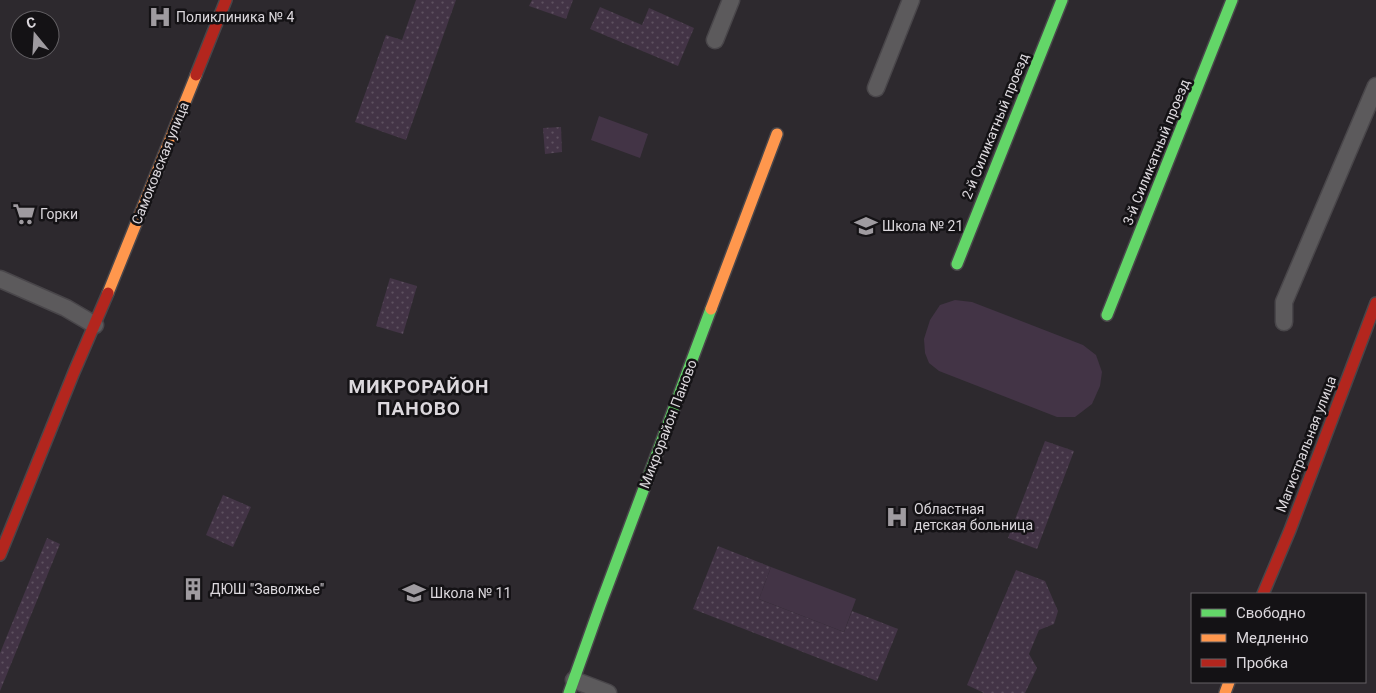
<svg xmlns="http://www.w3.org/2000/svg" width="1376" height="693" viewBox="0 0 1376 693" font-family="Roboto,sans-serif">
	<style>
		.park { fill: url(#park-dots) }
		.pitch { fill: #433446 }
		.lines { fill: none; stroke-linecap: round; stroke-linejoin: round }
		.street-casing { stroke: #49464a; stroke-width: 19 }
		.fast-casing { stroke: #49464a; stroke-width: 14 }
		.slow-casing { stroke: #49464a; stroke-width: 14 }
		.jam-casing { stroke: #49464a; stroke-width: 14 }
		.street { stroke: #5c5a5c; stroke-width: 16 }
		.fast { stroke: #63d668; stroke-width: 11 }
		.slow { stroke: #ff974d; stroke-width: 11 }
		.jam { stroke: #b3261e; stroke-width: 11 }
		.labels { text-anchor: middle; stroke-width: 5; stroke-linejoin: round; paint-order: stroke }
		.poi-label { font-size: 14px; fill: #dcd8dd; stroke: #141215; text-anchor: start }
		.street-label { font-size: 14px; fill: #dcd8dd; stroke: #141215 }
		.district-label { font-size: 19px; font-weight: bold; letter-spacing: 1px; fill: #dcd8dd; stroke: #141215 }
	</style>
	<defs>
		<pattern id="park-dots" width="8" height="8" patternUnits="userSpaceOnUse" patternTransform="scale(1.25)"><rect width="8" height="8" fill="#433446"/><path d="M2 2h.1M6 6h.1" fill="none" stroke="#5e5160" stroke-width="1.8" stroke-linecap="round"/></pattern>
	</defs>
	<rect width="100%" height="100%" fill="#2d292e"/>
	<g class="park">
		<polygon points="416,0 456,0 406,140 355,122 386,35 402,40"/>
		<polygon points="532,0 573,0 566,19 529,6"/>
		<polygon points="600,7 642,25 649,8 694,28 678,66 590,29"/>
		<polygon points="561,127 562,152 545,154 543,128"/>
		<polygon points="390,278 417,286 403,334 376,326"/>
		<polygon points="1045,441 1074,451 1037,549 1008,538"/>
		<polygon points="223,495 251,507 233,547 206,535"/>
		<polygon points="47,538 60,544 0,691 0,653"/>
		<polygon points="718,546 771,567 759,599 844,632 852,611 898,629 877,681 693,609"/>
		<polygon points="1016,570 1045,581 1058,611 1054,624 1039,630 1029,654 1037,668 1025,693 984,693 967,685"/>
	</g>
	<g class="pitch">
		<polygon points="599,116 648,134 640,158 591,140"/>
		<polygon points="955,300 972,302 1083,345 1096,355 1102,372 1100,386 1092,404 1075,417 1057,417 939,371 929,363 925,353 924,339 930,320 940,305"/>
		<polygon points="771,567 856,599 844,632 759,599"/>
	</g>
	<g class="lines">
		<defs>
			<g id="street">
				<polyline points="715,40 731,0"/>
				<polyline points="876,88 911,0"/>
				<polyline points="0,279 66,308 95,325"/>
				<polyline points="1284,322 1284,302 1376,86"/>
				<polyline points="574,680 608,693"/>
			</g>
			<g id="fast">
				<polyline points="957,264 1062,0"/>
				<polyline points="1107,315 1232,0"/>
				<polyline points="569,693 600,606 711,309"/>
			</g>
			<g id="slow">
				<polyline points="108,293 196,75"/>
				<polyline points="711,309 777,134"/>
				<polyline points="1225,693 1229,682"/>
			</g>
			<g id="jam">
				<polyline points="196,75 226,0"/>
				<polyline points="0,555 74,372 108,293"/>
				<polyline points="1263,594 1290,530 1376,303"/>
			</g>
		</defs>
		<use href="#street" class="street-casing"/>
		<use href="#fast" class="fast-casing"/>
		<use href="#slow" class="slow-casing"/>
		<use href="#jam" class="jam-casing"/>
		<use href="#street" class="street"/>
		<use href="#fast" class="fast"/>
		<use href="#slow" class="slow"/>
		<use href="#jam" class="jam"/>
	</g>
	<defs>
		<symbol id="hospital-bare" viewBox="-9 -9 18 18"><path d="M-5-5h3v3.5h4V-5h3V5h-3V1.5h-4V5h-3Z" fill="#9f9ba0" stroke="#141215" stroke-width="2.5" paint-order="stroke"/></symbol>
		<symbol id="supermarket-bare" viewBox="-9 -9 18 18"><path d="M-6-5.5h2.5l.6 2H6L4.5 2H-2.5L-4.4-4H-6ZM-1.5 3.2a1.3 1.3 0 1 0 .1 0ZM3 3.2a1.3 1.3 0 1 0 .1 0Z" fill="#9f9ba0" stroke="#141215" stroke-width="2.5" paint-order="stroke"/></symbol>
		<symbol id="school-bare" viewBox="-9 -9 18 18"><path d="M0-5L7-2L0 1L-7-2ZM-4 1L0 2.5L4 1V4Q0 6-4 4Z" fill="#9f9ba0" stroke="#141215" stroke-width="2.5" paint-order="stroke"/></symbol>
		<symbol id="building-bare" viewBox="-9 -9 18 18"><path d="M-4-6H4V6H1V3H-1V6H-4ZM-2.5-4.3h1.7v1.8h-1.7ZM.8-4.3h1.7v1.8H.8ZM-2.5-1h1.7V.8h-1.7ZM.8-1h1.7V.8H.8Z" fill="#9f9ba0" stroke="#141215" stroke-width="2.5" paint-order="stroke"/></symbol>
	</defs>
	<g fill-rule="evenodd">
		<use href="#hospital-bare" x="144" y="1" width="32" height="32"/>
		<use href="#supermarket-bare" x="8" y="198" width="32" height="32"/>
		<use href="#school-bare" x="850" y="210" width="32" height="32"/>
		<use href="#hospital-bare" x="881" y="501" width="32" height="32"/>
		<use href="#building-bare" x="177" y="573" width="32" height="32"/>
		<use href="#school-bare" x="398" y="577" width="32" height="32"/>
	</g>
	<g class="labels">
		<g class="poi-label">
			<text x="176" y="22">Поликлиника № 4</text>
			<text x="40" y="219">Горки</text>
			<text x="882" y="231">Школа № 21</text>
			<text x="914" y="514">Областная<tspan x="914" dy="16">детская больница</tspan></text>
			<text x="210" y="594">ДЮШ "Заволжье"</text>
			<text x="430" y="598">Школа № 11</text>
		</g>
		<g class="street-label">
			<text transform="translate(995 126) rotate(-68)" y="5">2-й Силикатный проезд</text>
			<text transform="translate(1156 152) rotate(-68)" y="5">3-й Силикатный проезд</text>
			<text transform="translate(160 163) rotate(-68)" y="5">Самоковская улица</text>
			<text transform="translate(668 424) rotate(-69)" y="5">Микрорайон Паново</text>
			<text transform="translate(1306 444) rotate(-69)" y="5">Магистральная улица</text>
		</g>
		<g class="district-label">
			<text x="419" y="393">МИКРОРАЙОН<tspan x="419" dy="22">ПАНОВО</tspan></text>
		</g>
	</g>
	<rect x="1191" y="593" width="175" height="90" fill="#141215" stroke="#646165"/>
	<rect x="1201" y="609" width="25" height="8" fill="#63d668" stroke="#646165"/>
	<text x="1236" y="618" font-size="15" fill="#dcd8dd">Свободно</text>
	<rect x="1201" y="634" width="25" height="8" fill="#ff974d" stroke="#646165"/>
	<text x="1236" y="643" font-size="15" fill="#dcd8dd">Медленно</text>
	<rect x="1201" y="659" width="25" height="8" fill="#b3261e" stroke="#646165"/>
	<text x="1236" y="668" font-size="15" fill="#dcd8dd">Пробка</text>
	<g transform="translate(35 35) rotate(342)"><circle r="24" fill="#141215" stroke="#646165"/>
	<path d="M0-4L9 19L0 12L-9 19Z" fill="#9f9ba0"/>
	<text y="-8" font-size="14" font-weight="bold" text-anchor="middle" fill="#dcd8dd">С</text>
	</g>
</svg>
